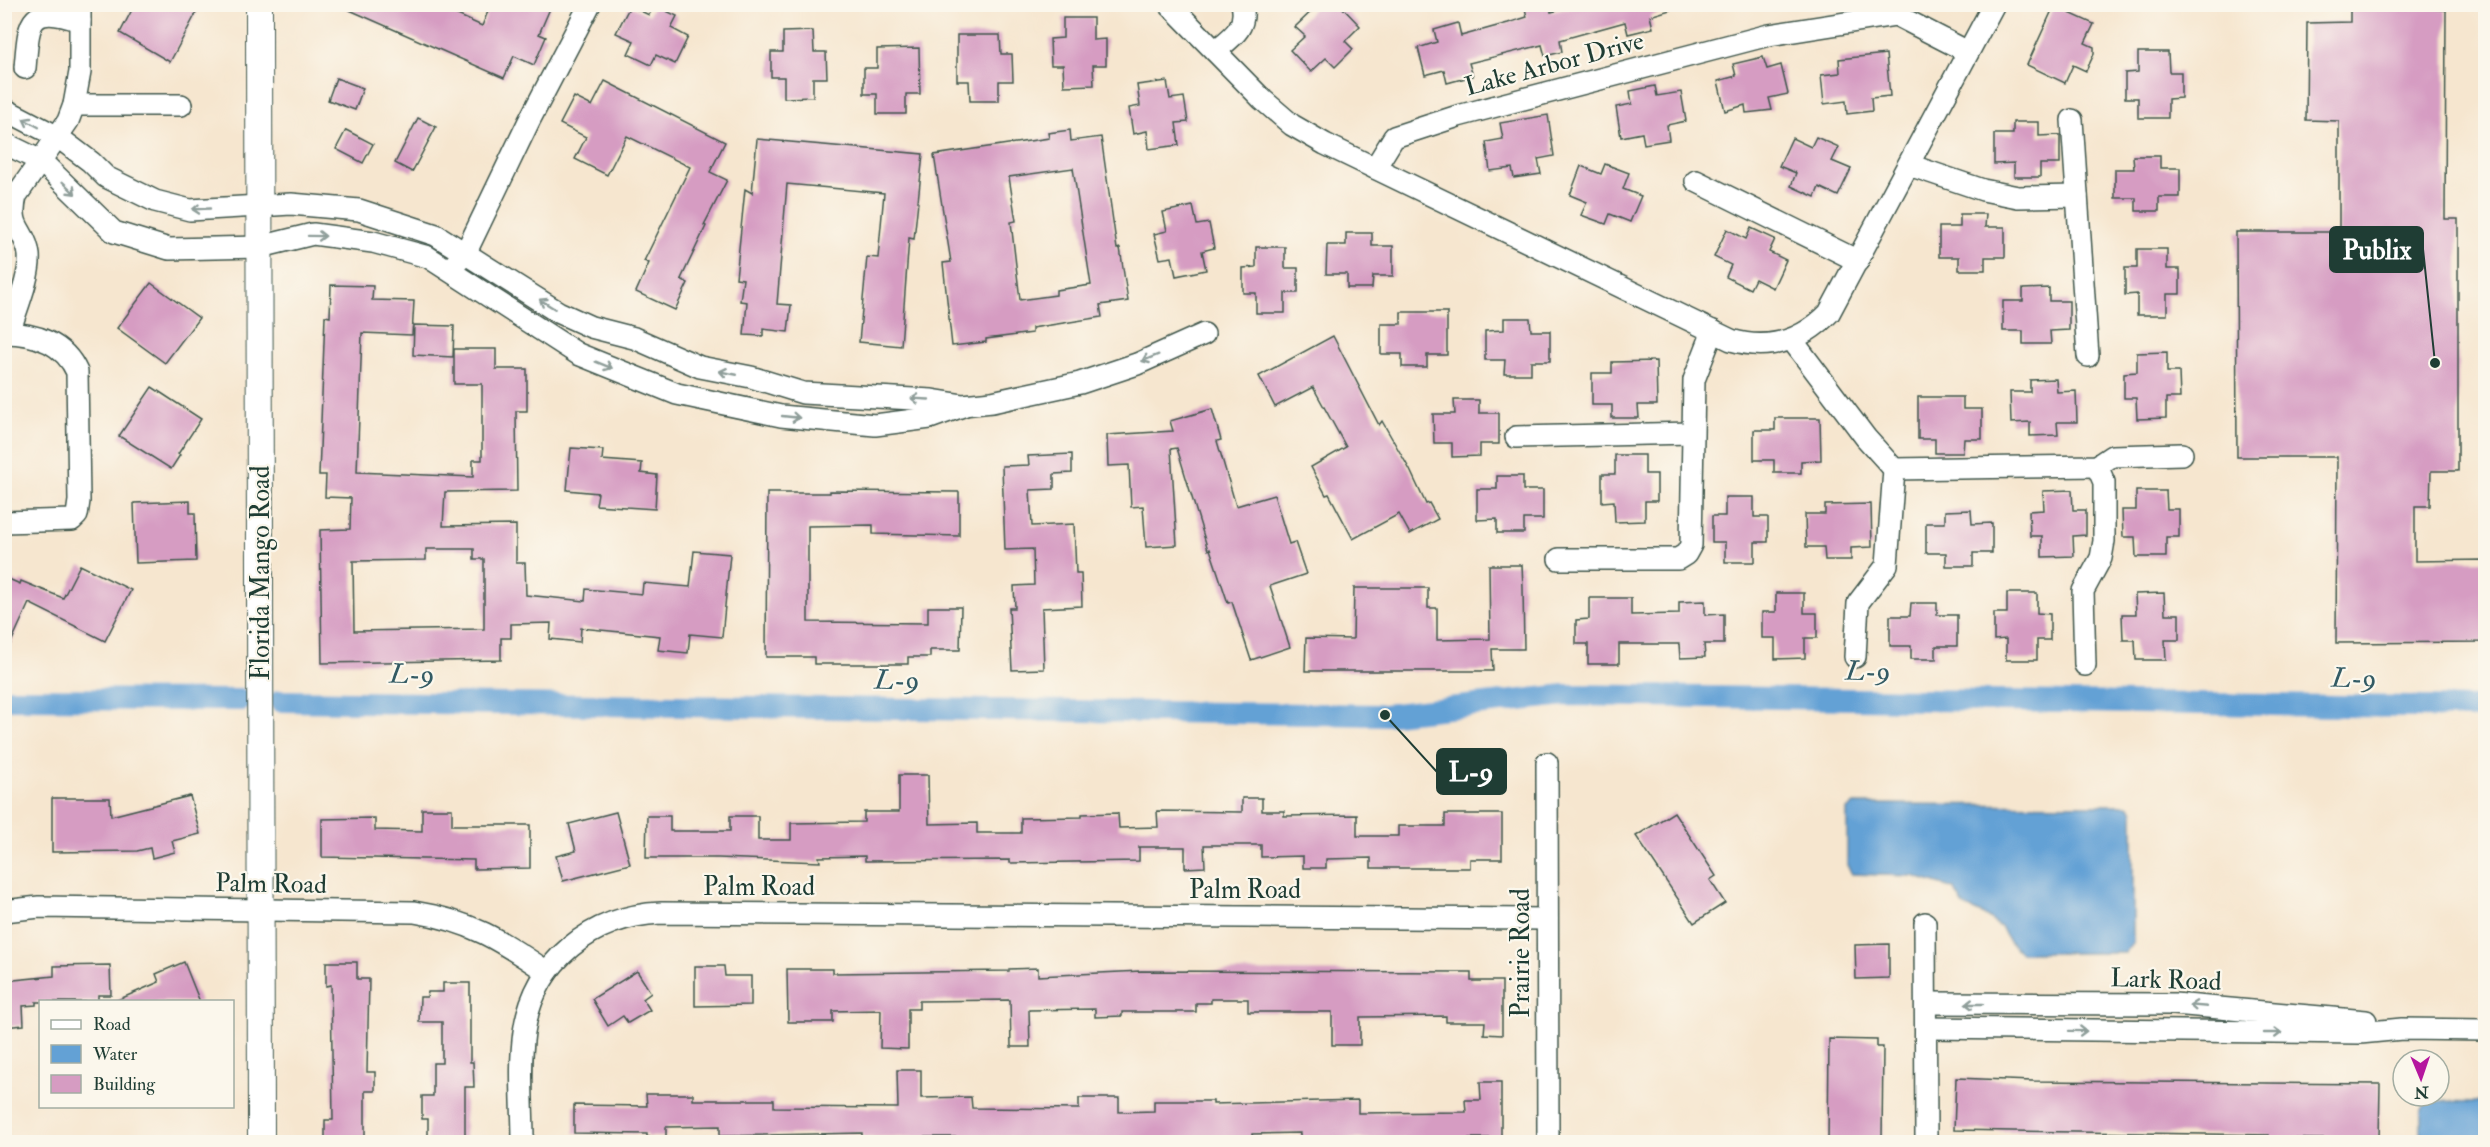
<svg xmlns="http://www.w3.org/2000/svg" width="2490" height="1147" viewBox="0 0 2490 1147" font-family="'IM FELL Double Pica',serif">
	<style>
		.water { fill: #63a1d5; stroke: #416f84; stroke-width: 1.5 }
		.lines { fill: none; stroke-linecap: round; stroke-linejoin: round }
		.canal { stroke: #63a1d5; stroke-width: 22 }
		.building { fill: #d69cc2; fill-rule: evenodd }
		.minor-casing { stroke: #3f564b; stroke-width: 24 }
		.tertiary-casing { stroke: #3f564b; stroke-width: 28 }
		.minor { stroke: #fff; stroke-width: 21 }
		.tertiary { stroke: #fff; stroke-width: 26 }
		.oneway { stroke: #8f9e9a }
		.labels { text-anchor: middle; stroke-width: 4.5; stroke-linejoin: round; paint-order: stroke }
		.street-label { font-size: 26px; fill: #1f3d34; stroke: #fbf7ec }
		.water-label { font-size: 27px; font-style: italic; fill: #335b64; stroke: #fbf7ec }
		.leader { fill: none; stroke: #1f3d34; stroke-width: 2 }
		.callout-dot { fill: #1f3d34; stroke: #fbf7ec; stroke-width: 2 }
		.callout { fill: #1f3d34; stroke: #1f3d34; stroke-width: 2 }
		.callout-label { font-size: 27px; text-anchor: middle; font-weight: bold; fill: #fff }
	</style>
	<rect width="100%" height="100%" fill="#fbf7ec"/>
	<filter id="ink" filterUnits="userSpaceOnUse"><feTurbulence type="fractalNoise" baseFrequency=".0167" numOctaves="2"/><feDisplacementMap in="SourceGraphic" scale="12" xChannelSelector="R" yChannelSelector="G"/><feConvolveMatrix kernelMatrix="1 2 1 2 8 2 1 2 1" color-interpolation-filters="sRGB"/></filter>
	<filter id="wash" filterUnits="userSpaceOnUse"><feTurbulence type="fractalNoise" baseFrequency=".008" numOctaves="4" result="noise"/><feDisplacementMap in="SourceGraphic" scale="24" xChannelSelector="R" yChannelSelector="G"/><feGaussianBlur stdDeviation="1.35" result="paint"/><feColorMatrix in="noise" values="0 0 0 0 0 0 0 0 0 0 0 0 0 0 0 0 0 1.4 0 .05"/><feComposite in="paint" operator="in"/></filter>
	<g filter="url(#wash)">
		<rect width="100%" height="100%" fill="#f6e6cf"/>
		<g class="water">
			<polygon points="1854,804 2128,805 2133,811 2133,943 2125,953 2021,953 2008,940 2002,928 1982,914 1964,906 1954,889 1913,876 1852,874 1847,865 1847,810"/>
			<polygon points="2426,1101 2485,1102 2485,1142 2421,1142 2421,1111"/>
		</g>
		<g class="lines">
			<g class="canal">
				<polyline points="4,699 241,700"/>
				<polyline points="280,701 1385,715 1565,695 2486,708"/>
			</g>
		</g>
		<g id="blocks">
			<g class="building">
				<polygon points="135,4 201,4 170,62 120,33"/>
				<polygon points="336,4 433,4 482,26 491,4 552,4 539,34 546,37 534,65 514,56 504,78"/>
				<polygon points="1319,4 1339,4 1360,26 1345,41 1353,49 1335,67 1326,58 1311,72 1290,50 1305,36 1295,27"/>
				<polygon points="1524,4 1550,4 1551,12 1585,4 1669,4 1670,10 1650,16 1653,28 1628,34 1625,22 1560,40 1562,52 1545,56 1542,45 1469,63 1473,76 1447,83 1444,70 1425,75 1418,48 1437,42 1434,30 1458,23 1461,36 1508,23 1527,17"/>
				<polygon points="2350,4 2430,4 2430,9 2446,10 2445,219 2458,219 2458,471 2431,471 2430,506 2415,506 2415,561 2486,560 2486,642 2336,643 2337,457 2237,457 2236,232 2339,232 2339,121 2306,120 2307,23 2350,22"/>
				<polygon points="654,5 677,16 671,28 688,37 675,64 656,55 651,65 628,54 634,41 616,33 630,6 649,15"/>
				<polygon points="2054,6 2094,24 2085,43 2094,47 2094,54 2086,71 2073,65 2065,83 2027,65"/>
				<polygon points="1063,18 1093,18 1093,40 1106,39 1106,65 1093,65 1094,85 1064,86 1063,65 1051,65 1050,39 1063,38"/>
				<polygon points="813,31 814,52 826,52 827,78 813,78 813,97 784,98 784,77 771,77 771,52 783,52 783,32"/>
				<polygon points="957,35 1000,35 1001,54 1012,54 1013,81 999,81 999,101 970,101 969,81 957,81"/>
				<polygon points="919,48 920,94 906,94 906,114 877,114 877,94 864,94 864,68 877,68 877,49"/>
				<polygon points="2138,52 2168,52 2169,72 2181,72 2181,98 2168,99 2168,118 2138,118 2138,98 2125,98 2125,73 2138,72"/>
				<polygon points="1886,54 1890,96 1871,98 1872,111 1847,114 1846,101 1824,104 1821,75 1840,73 1839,59"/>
				<polygon points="1763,57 1767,69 1781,65 1788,94 1769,98 1772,110 1746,113 1745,105 1725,111 1718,81 1736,76 1733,64"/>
				<polygon points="336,78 363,88 355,110 328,100"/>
				<polygon points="605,81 725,142 710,172 727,180 704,225 706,226 681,279 688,283 675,310 636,292 649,263 644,261 690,167 627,136 607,175 575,159 586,137 560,124 574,97 592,106"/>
				<polygon points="1167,81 1170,99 1184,97 1188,122 1176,123 1179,145 1149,149 1147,131 1133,134 1129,108 1140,106 1137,85"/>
				<polygon points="1655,86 1657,96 1681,92 1686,121 1667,125 1669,140 1644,144 1642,133 1621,137 1616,107 1632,104 1630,91"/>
				<polygon points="1548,115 1554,156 1538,159 1541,174 1514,178 1512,168 1490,171 1486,142 1503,139 1500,123"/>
				<polygon points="418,118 436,127 412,172 395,163"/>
				<polygon points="2013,122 2039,122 2039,136 2060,135 2060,164 2040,164 2040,177 2014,177 2014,163 1994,164 1994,134 2013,134"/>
				<polygon points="346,130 373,144 363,163 336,149"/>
				<path d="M1070 130 1071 141 1101 137 1117 249 1120 248 1128 301 1100 305 1102 317 1032 328V333L986 339V342L952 346 943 263 951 262 934 155 1049 138 1048 133ZM1073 168 1091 285 1056 290V295L1020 300 1011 222 1016 221 1009 177Z"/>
				<polygon points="1816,137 1839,147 1832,161 1851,169 1838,196 1819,187 1815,197 1791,186 1796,173 1779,166 1792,138 1811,147"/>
				<polygon points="757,139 923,154 914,239 909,238 901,346 859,342 867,257 878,258 884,193 787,184 777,304 791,305 788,332 763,329 763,336 744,335 747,302 740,301 743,279 736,278 745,189 752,193"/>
				<polygon points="2133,156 2160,156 2160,168 2180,168 2180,197 2159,197 2159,211 2136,211 2136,198 2115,198 2115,169 2134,169"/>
				<polygon points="1605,164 1629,173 1623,189 1641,196 1630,222 1610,214 1606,224 1581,215 1587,202 1570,195 1581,166 1601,174"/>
				<polygon points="1193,206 1197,225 1209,223 1214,248 1202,251 1206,270 1176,276 1172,257 1160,259 1154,234 1167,231 1163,212"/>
				<polygon points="1960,214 1986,214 1985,227 2005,227 2005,257 1985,257 1985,270 1959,270 1959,257 1939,257 1939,227 1960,227"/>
				<polygon points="1751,228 1775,239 1769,252 1786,260 1773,288 1755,279 1750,289 1726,277 1731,265 1714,257 1727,229 1746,239"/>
				<polygon points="1346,233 1372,233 1372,246 1393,246 1393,276 1373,276 1372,288 1347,288 1347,274 1326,274 1327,245 1346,245"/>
				<polygon points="1256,247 1285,247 1285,268 1298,268 1298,293 1285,293 1285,313 1256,313 1256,293 1243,293 1243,268 1256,267"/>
				<polygon points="2137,249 2167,249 2167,269 2180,269 2180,294 2167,294 2167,315 2137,315 2137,294 2125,295 2125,268 2137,268"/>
				<polygon points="151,283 199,318 165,363 117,328"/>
				<path d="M331 285 373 286 372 300 414 301 412 335 362 333 357 472 473 477V460H482V384H454V349H496V369H527V411H516L517 491 445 492 443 526 516 525V563H525L526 595 585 601 586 589 642 594 643 583 690 587 694 551 730 554 722 637 690 634 688 653 658 650 660 636 581 628 580 642 550 639 551 623 511 624V638H501V660L322 663 320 530 350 529 351 498 325 497 326 475H319L325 316 330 317ZM426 549H474V559H484V629L354 631 353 561 426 560Z"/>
				<polygon points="2049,288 2049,301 2069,301 2069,330 2050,331 2051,344 2023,344 2023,331 2003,331 2003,301 2023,301 2023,289"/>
				<polygon points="1401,312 1447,312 1447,355 1427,355 1427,367 1402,367 1402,354 1381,354 1381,324 1401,324"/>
				<polygon points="1504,318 1530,318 1531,331 1550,331 1550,361 1531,361 1531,374 1504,374 1505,360 1485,360 1485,331 1504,330"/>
				<polygon points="414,325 454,326 453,357 413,355"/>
				<polygon points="1333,336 1379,425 1382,421 1410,470 1426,504 1429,503 1438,519 1410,534 1399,514 1353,539 1329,494 1326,495 1311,467 1346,447 1313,387 1275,407 1259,376"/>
				<polygon points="2167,352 2167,372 2179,372 2180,398 2166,398 2166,418 2137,419 2136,398 2124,398 2124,373 2137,372 2137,353"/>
				<polygon points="1656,361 1657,405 1638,405 1639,418 1612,418 1612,405 1592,405 1592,373 1612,373 1612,362"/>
				<polygon points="2056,379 2057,392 2076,391 2077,422 2057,422 2058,435 2030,436 2030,422 2011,423 2010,392 2030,392 2030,380"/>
				<polygon points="152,387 201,419 178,454 180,455 171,469 119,436"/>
				<polygon points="1918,397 1963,397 1963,409 1982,409 1982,439 1964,439 1963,453 1935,453 1935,439 1918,439"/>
				<polygon points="1454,400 1479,400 1479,413 1499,413 1499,444 1480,444 1480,456 1452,457 1452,443 1434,443 1433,414 1455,414"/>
				<polygon points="1212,409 1221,440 1217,441 1236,506 1274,495 1289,544 1295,542 1306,574 1270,586 1290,647 1251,660 1232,602 1228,603 1210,549 1208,550 1177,448 1171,449 1177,545 1146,547 1143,506 1131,507 1129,465 1108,466 1107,435 1173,431 1170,421"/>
				<polygon points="1775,418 1820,418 1821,460 1801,461 1801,473 1774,473 1774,460 1754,460 1754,430 1775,430"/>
				<polygon points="571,448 603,450 602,460 642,463 641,473 657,475 655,509 596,505 598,493 567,490"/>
				<polygon points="1072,454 1072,473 1054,474 1054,489 1030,490 1032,526 1074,524 1076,573 1081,573 1082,606 1042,608 1044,669 1012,670 1009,608 1015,608 1014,586 1034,585 1033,549 1005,550 1002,466 1029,465 1028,456"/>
				<polygon points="1615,455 1645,455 1645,474 1657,474 1657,501 1645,501 1645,521 1615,522 1614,501 1602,502 1602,474 1615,474"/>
				<polygon points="1497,476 1523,476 1523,490 1543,490 1543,519 1524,519 1524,533 1497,533 1497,519 1477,520 1477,489 1497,489"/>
				<polygon points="2072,490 2073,510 2086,510 2086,535 2073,536 2074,556 2042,557 2042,536 2030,536 2029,511 2044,510 2043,491"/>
				<polygon points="830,491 959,492 959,536 873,534 873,525 808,526 808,622 928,623 928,607 961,607 960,650 930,650 930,657 908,657 908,664 814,664 814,657 766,657 767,493 830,493"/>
				<polygon points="2136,491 2166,491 2167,509 2179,509 2179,537 2166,537 2166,557 2136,557 2135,537 2123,537 2122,510 2136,510"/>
				<polygon points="1725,497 1754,497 1754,517 1768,517 1768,542 1755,542 1755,562 1725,562 1725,542 1712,542 1712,516 1725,516"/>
				<polygon points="190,501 190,513 195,513 196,561 136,563 134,503"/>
				<polygon points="1871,504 1872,547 1851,548 1851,560 1825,560 1824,547 1806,547 1805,514 1825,514 1825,505"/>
				<polygon points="1971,510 1972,524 1992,523 1992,553 1973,553 1973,566 1946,566 1946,553 1926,553 1926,523 1945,523 1945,511"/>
				<polygon points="80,565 131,590 105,641 29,603 4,658 4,577 20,584 21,581 63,598"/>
				<polygon points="1489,565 1522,565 1523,588 1524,649 1492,649 1493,671 1305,671 1306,638 1353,639 1354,588 1428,588 1428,608 1437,608 1437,640 1490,639"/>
				<polygon points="1776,593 1804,593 1804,613 1817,613 1817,638 1805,638 1805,658 1775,659 1775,638 1762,638 1762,612 1776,612"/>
				<polygon points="2007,593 2037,593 2037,613 2050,614 2050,640 2037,640 2037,660 2006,660 2006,639 1994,640 1994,613 2007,613"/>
				<polygon points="2164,593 2165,614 2179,614 2179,640 2165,640 2166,660 2136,660 2135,640 2123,640 2122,614 2136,614 2135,594"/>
				<polygon points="1589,598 1631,598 1631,615 1679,614 1679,602 1705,601 1705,615 1724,614 1724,644 1704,644 1705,657 1680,658 1679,644 1619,644 1619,664 1588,664 1588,644 1576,644 1576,620 1589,619"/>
				<polygon points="1911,603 1937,603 1937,615 1957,615 1957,646 1936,646 1936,659 1911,659 1911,646 1890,646 1890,616 1910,616"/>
				<polygon points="899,775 928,775 929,824 977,823 977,833 1021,833 1021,818 1082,817 1082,814 1118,813 1119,828 1158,827 1157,811 1242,812 1242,798 1262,798 1262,811 1284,811 1284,816 1357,815 1357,836 1398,836 1398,826 1445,826 1445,814 1502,814 1502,859 1470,859 1470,868 1371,868 1371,858 1326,859 1326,868 1303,868 1303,856 1261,857 1261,845 1204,845 1205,867 1185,868 1185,847 1139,847 1139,861 1010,863 1010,860 865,861 865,856 819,857 820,862 718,858 646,858 647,816 670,816 670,831 730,831 730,816 758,816 758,840 791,840 791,823 864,822 864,812 899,812"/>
				<polygon points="190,796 200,834 172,841 175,852 152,858 150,848 137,851 52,852 52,798 110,798 111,816"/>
				<polygon points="422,809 452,809 452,825 530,825 530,868 474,869 474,860 322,857 322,819 375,818 375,830 422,831"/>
				<polygon points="616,812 630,864 563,881 556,856 576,851 569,824"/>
				<polygon points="1674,812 1716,876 1710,880 1725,903 1694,923 1636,836"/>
				<polygon points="1889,944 1889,978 1856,979 1855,945"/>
				<polygon points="184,962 200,1002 113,1002 159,982 156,974"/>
				<polygon points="326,962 357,962 357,979 369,979 367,1072 375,1072 375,1091 365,1091 365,1143 325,1143 325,1120 333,1120 331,985 326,986"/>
				<polygon points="110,965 111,995 98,995 98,1002 36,1002 36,1005 23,1006 24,1025 4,1027 4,981 54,976 54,966"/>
				<polygon points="695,966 724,966 725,976 751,976 751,1005 695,1006"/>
				<polygon points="1038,968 1038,976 1141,971 1471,972 1471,981 1502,981 1502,1035 1484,1034 1485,1022 1446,1022 1446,1016 1360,1017 1360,1045 1332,1045 1332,1012 1248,1012 1248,999 1211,999 1211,1003 1196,1003 1196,1012 1122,1012 1122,1016 1095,1017 1095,1009 1029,1010 1030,1047 1011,1047 1010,1000 919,1001 919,1009 908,1009 908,1049 880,1048 881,1010 833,1011 833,1022 788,1022 787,969 833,969 833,973 1009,971 1009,969"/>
				<polygon points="637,971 651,993 643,999 650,1010 628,1023 623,1016 608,1026 592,999"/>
				<polygon points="443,983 470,983 470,1062 473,1062 474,1087 465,1087 465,1143 428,1143 428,1119 422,1119 422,1096 433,1096 433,1063 442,1063 442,1022 419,1022 420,997 427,997 428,992 443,992"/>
				<polygon points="1829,1039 1877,1040 1877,1047 1883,1047 1882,1140 1877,1140 1877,1143 1828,1143"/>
				<polygon points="897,1070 921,1070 921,1098 971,1097 972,1108 1079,1109 1079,1098 1119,1098 1119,1112 1154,1111 1154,1101 1213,1101 1213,1104 1358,1100 1358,1113 1466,1112 1465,1100 1481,1100 1480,1082 1501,1082 1501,1138 1469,1138 1469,1143 1444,1143 1444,1139 1300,1139 1300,1133 1252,1134 1252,1142 1227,1143 1227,1138 1180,1139 1180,1142 1154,1142 1154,1140 1012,1139 1012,1137 862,1137 862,1133 720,1136 720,1126 666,1127 666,1137 647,1137 647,1134 574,1133 574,1105 647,1106 646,1094 693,1094 693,1100 774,1100 774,1107 898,1108"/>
				<polygon points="1956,1078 2032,1081 2380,1084 2379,1140 2269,1138 2269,1135 1954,1130"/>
			</g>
		</g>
	</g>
	<g filter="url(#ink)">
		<use href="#blocks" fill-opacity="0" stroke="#3f564b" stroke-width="1.5"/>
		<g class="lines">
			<defs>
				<g id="minor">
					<path d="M1169 4 1263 100 1292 125 1325 144 1731 340C1769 351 1802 341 1829 313L1994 4"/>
					<path d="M1215 51C1231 38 1248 28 1242 4"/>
					<path d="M25 68C29 23 27 3 80 21"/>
					<polyline points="74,105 181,105"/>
					<polyline points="4,109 58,137 91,162 106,177 155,201 190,210 291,204 359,210 436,235 558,312 591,327 634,338 700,367 751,377 803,393 932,400 963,405 992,402 1080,383 1137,364 1204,334"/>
					<polyline points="2072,120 2088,356"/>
					<polyline points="4,143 41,161 114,232 169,249 260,247 313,234 373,242 428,257 578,354 677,394 781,416 875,425 930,418 963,406"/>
					<polyline points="1909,165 1983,190 2018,197 2077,196"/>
					<polyline points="1375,168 1394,137 1458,116 1769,35 1896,15 1968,52"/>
					<polyline points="1696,181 1858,261"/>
					<polyline points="455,264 465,254 529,121 590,4"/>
					<path d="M4 333C35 333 64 343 77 372L79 501 77 515 72 520 4 522"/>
					<path d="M9 333C15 312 31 276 29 255 26 228 8 231 16 196L68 121 74 105 80 72V4"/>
					<polyline points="1792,340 1866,438 1894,469 2097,466 2112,456 2182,454"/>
					<polyline points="1516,437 1692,433"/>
					<polyline points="1559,559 1678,559 1686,554 1691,545 1694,380 1713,331"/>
					<polyline points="1855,657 1858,603 1887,565 1894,469"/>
					<polyline points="2085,665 2083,591 2101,558 2104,541 2104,482 2097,466"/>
					<polyline points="1547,763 1548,1142"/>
					<path d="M4 911 39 907 414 912C471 921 500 940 547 972"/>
					<polyline points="1925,923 1926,1142"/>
					<polyline points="1926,1003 2174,1004 2366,1021"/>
					<polyline points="1926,1028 2360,1033 2402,1029 2486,1030"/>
					<path d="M523 1142C523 1106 519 1068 524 1032 534 961 592 916 661 913L1547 919"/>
				</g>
				<polyline id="tertiary" points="259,4 261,1142"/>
			</defs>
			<use href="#minor" class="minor-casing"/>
			<use href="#tertiary" class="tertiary-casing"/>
			<use href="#minor" class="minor"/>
			<use href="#tertiary" class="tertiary"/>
		</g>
		<defs><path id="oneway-shaft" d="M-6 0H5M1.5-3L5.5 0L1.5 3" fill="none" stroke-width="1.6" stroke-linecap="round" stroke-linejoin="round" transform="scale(1.5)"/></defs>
		<g class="oneway">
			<use href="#oneway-shaft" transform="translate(31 123) rotate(-152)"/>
			<use href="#oneway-shaft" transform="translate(69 188) rotate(44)"/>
			<use href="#oneway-shaft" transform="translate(201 209) rotate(177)"/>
			<use href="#oneway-shaft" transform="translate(317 236) rotate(1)"/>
			<use href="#oneway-shaft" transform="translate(547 304) rotate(-148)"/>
			<use href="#oneway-shaft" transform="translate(1150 358) rotate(158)"/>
			<use href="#oneway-shaft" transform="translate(604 365) rotate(22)"/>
			<use href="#oneway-shaft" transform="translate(728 373) rotate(-169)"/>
			<use href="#oneway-shaft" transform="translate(920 399) rotate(-177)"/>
			<use href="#oneway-shaft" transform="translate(791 417) rotate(6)"/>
			<use href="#oneway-shaft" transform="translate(1974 1004) rotate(-180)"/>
			<use href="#oneway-shaft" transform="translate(2198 1006) rotate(-175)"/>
			<use href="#oneway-shaft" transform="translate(2078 1031) rotate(1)"/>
			<use href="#oneway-shaft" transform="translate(2273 1033)"/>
		</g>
	</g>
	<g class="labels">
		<g class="street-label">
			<text transform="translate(1554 63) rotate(-15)" y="9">Lake Arbor Drive</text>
			<text transform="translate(260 573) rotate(-90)" y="9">Florida Mango Road</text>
			<text transform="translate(271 883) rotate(1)" y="9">Palm Road</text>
			<text x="759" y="895">Palm Road</text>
			<text x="1245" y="898">Palm Road</text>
			<text transform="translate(1520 953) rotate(-90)" y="9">Prairie Road</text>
			<text transform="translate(2166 979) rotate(2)" y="9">Lark Road</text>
		</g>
		<g class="water-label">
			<text transform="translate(1868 671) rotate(1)" y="9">L-9</text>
			<text transform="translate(412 674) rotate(1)" y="9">L-9</text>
			<text transform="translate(2354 678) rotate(1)" y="9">L-9</text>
			<text transform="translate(897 680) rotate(1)" y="9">L-9</text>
		</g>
	</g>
	<path class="leader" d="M2435 363L2423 249M1385 715L1437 772"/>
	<g class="callout-dot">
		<circle cx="2435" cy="363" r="6"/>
		<circle cx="1385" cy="715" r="6"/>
	</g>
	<g class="callout">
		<rect x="2330" y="227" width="93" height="45" rx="6"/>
		<rect x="1437" y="749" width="69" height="45" rx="6"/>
	</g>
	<g class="callout-label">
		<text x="2377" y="259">Publix</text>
		<text x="1471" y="781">L-9</text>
	</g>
	<rect width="2490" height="1147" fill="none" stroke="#fbf7ec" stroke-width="24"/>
	<rect x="39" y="1000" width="195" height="108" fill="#fbf7ec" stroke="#a3ada2" stroke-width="1.5"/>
	<rect x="51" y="1020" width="30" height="9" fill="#ffffff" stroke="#a3ada2" stroke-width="1.5"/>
	<text x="93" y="1030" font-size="18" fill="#1f3d34">Road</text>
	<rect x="51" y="1045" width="30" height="18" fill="#63a1d5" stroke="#a3ada2" stroke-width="1.5"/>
	<text x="93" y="1060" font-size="18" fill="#1f3d34">Water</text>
	<rect x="51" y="1075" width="30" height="18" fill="#d69cc2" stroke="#a3ada2" stroke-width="1.5"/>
	<text x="93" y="1090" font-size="18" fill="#1f3d34">Building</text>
	<g transform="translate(2421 1078) rotate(178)"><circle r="28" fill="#fbf7ec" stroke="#a3ada2" stroke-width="1.5"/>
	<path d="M0-4.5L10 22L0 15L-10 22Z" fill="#b5179e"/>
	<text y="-9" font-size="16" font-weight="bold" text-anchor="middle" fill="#1f3d34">N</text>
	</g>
</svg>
